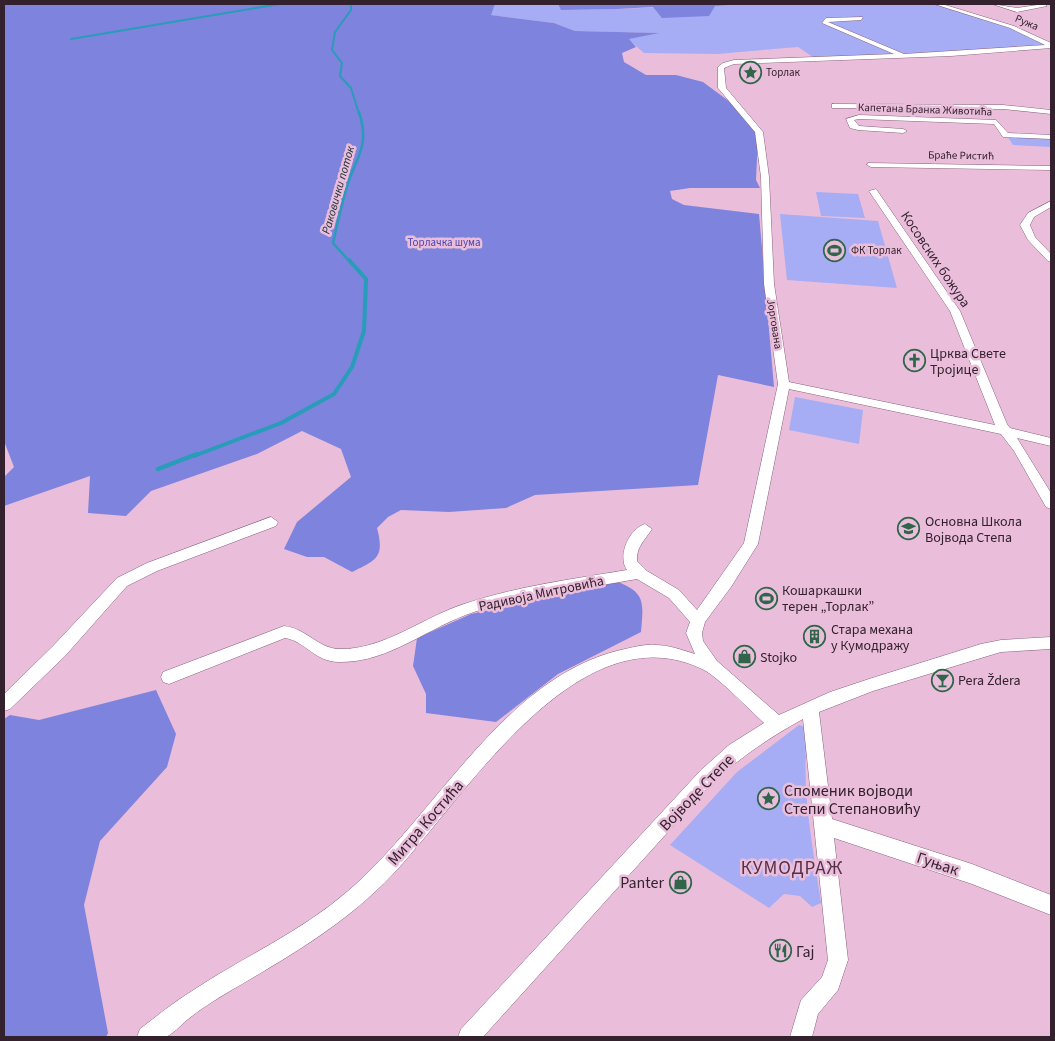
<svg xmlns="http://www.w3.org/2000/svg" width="1055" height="1041" viewBox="0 0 1055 1041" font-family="'Source Sans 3',sans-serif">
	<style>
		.green { fill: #a6adf4 }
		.forest { fill: #7e83dd }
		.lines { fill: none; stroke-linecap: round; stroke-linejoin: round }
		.stream-far3 { stroke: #299cb9; stroke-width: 2 }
		.stream-far2 { stroke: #299cb9; stroke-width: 2.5 }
		.stream-far1 { stroke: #299cb9; stroke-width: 4 }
		.stream { stroke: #299cb9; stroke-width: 4.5 }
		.minor-casing { stroke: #89627c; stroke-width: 1 }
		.minor { fill: #fff; fill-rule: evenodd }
		.labels { text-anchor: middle; stroke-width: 5; stroke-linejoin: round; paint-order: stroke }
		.far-street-label { font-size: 11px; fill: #33222d; stroke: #eabeda }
		.far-poi-label { font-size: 11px; fill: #33222d; stroke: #eabeda; text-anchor: start }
		.far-park-label { font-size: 11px; fill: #4a45af; stroke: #eabeda }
		.far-water-label { font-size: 12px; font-style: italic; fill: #162e35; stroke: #eabeda }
		.street-label { font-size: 14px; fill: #33222d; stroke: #eabeda }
		.poi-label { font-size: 14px; fill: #33222d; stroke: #eabeda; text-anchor: start }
		.near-poi-label { font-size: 16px; fill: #33222d; stroke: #eabeda; text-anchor: start }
		.near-street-label { font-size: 16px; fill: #33222d; stroke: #eabeda }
		.near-quarter-label { font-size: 19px; letter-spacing: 1px; fill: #543149; stroke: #eabeda }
	</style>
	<rect width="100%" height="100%" fill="#eabeda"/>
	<g class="green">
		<polygon points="495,4 558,4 561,10 617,9 740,4 937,4 1012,27 1050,46 816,59 798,47 717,54 644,53 628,39 655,33 575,31 554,23 490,15"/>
		<polygon points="1007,136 1051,138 1051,147 1013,145"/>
		<polygon points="816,192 858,194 865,218 821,216"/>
		<polygon points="780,214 878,221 897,288 787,280"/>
		<polygon points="795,397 863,410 859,444 789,430"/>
		<path d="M799 725 805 727 808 731C800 787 813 847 821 903L812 907 800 896 784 894 769 908 670 845 737 772Z"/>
	</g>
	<g class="forest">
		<path d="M15 4H495L491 15 554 23 575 31 659 33 629 39 636 47 622 53 624 62 646 75H676L703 82 734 105 750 122 758 136 756 180 760 188H690L670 191 672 199 684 205 759 214 774 387 718 375 698 485 535 495 506 508 449 512 401 510 388 517 377 528C385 558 376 560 352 572L324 557H307L284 549 297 522 351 477 341 449 302 431 257 454 151 491 126 516 88 513 90 476 4 506V477L14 467 4 441V5Z"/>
		<polygon points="558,4 740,4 715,6 709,16 662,18 653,7 617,9 561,10"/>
		<path d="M618 582C647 593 643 605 641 632L558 674 496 722 426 713V694L413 666 417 638 471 614Z"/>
		<polygon points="156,690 176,734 167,767 100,841 84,905 108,1033 106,1037 4,1037 4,719 10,715 39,720"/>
	</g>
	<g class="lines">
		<g class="stream-far3">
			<polyline points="351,4 351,10 335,32 332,50 342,63 340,76 351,88 359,114"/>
			<polyline points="71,39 280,4"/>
		</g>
		<path class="stream-far2" d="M350 262 333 243C337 225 341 207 346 190 354 159 371 148 359 112"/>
		<polyline class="stream-far1" points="194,456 281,423 334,394 352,367 364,331 366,279 349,260"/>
		<polyline class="stream" points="158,469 197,454"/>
		<defs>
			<g id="minor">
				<path d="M934 4H942L1014 26 1051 43V48L951 56 734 64 724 68 726 88 763 132 769 177 774 284 789 382 995 425 950 311 869 191 876 189 960 311 1007 424 1010 428 1051 438V446L1017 438 1051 493V509L1046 507 1014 451 1001 434 789 389 758 544 731 587 705 622 702 633 703 641 717 661 779 715 830 692 872 678 981 644 1001 640 1051 637V649L1001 652 981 658 873 691 819 712 832 819 972 864 1051 895V915L972 884 834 838 848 960 838 990 818 1014 812 1037H790L801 1000 822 977 828 960 803 719C770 737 741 757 713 782L483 1037H458L461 1029 701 770 729 745 764 723C750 710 719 678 704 670 579 607 464 799 393 874 346 924 288 957 230 991 215 1000 200 1009 187 1020 181 1025 172 1035 165 1037 158 1040 145 1037 137 1037L140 1029C157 1016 174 1002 192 991 243 957 301 932 348 891 435 817 505 674 625 649 635 647 645 644 655 645 669 645 682 650 695 654L686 633 690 622 669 598 637 579C583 589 527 595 474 612 428 627 389 663 339 662 315 662 305 641 285 638L169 684 163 682 161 677 163 672 284 626C306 628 319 649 339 649 385 650 424 616 467 603 519 586 573 579 627 570 617 556 629 529 645 524L652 529C645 540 636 547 637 561L647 571 679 590 697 610 744 543 778 384 764 284 761 177 755 132 718 88V67L723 63 734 60 894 54 822 23 826 18 863 17 861 20 828 22 904 54 1045 45 1010 28Z"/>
				<polygon points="992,4 1017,8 1044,4 1047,6 1017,12"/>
				<polygon points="835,104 1003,105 1051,110 1051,114 1003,109 832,108 832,104"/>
				<polygon points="859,115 996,120 1008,133 1051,135 1051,139 1003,137 994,124 859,119 854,120 859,126 903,129 907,131 903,133 858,130 850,128 846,119"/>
				<polygon points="868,163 1051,166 1051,170 871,167 867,165"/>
				<polygon points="1051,201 1051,207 1034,217 1030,225 1035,237 1051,254 1051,262 1048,261 1028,240 1020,225 1028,213"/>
				<polygon points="271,517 278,522 276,526 157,571 127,586 65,656 10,709 4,711 4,694 53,646 117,578 147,563"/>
			</g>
		</defs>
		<use href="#minor" class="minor-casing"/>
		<use href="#minor" class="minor"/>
	</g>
	<defs>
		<symbol id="sight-ring" viewBox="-11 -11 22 22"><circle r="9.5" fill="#eabeda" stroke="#30654a" stroke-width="1.5"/><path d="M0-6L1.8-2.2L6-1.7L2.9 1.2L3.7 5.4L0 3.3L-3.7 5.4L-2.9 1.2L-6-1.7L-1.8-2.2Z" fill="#30654a"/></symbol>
		<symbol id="stadium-ring" viewBox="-11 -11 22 22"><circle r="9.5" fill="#eabeda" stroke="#30654a" stroke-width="1.5"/><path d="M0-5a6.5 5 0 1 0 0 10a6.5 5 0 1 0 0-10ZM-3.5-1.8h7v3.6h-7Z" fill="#30654a"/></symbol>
		<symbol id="church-ring" viewBox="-11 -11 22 22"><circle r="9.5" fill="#eabeda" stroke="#30654a" stroke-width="1.5"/><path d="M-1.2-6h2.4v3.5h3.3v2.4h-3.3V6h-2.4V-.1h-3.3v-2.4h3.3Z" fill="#30654a"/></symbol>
		<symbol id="school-ring" viewBox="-11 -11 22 22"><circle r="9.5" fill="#eabeda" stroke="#30654a" stroke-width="1.5"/><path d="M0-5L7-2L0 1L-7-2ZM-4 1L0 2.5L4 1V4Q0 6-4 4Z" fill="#30654a"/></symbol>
		<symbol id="building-ring" viewBox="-11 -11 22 22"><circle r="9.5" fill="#eabeda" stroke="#30654a" stroke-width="1.5"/><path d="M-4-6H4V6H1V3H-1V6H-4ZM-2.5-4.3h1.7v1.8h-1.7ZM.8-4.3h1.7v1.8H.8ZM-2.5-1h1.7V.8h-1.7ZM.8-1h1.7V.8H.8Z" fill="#30654a"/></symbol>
		<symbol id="shop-ring" viewBox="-11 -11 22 22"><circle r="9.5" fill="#eabeda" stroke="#30654a" stroke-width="1.5"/><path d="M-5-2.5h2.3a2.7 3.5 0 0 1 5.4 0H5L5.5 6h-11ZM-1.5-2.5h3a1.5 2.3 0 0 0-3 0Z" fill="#30654a"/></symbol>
		<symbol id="bar-ring" viewBox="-11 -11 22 22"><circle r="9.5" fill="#eabeda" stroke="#30654a" stroke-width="1.5"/><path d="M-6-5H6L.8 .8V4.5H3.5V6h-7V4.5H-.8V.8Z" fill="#30654a"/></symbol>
		<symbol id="restaurant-ring" viewBox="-11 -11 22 22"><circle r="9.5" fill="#eabeda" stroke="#30654a" stroke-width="1.5"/><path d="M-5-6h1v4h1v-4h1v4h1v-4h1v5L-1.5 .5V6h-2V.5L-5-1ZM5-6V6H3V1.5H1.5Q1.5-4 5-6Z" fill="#30654a"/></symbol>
	</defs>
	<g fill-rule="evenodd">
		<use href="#sight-ring" x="738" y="60" width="25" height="25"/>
		<use href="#stadium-ring" x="822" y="238" width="25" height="25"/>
		<use href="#church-ring" x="902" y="348" width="25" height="25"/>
		<use href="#school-ring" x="896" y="516" width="25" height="25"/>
		<use href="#stadium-ring" x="754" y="586" width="25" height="25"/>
		<use href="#building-ring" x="802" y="624" width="25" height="25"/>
		<use href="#shop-ring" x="732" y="644" width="25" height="25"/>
		<use href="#bar-ring" x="930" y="668" width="25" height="25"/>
		<use href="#sight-ring" x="756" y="786" width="25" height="25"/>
		<use href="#shop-ring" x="668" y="870" width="25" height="25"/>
		<use href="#restaurant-ring" x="768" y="938" width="25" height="25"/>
	</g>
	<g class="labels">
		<g class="far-street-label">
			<text transform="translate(1027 22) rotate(23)" y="4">Ружа</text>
			<text transform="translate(925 109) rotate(2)" y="4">Капетана Бранка Животића</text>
			<text transform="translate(961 155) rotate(1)" y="4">Браће Ристић</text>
			<text transform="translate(775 324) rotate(81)" y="4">Јоргована</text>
		</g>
		<g class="far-poi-label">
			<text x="766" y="76">Торлак</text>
			<text x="851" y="254">ФК Торлак</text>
		</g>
		<g class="far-park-label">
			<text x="444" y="246">Торлачка шума</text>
		</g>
		<g class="far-water-label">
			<text transform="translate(338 190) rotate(-74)" y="4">Раковички поток</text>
		</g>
		<g class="street-label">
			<text transform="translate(936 259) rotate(56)" y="5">Косовских божура</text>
			<text transform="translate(541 593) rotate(-12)" y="5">Радивоја Митровића</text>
		</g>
		<g class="poi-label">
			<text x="930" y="358">Црква Свете<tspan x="930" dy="16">Тројице</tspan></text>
			<text x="925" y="526">Основна Школа<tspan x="925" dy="16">Војвода Степа</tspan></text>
			<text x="782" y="595">Кошаркашки<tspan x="782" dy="16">терен „Торлак”</tspan></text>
			<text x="831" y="634">Стара механа<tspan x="831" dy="16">у Кумодражу</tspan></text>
			<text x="760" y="662">Stojko</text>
			<text x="958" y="685">Pera Ždera</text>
		</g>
		<g class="near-poi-label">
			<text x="784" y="796">Споменик војводи<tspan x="784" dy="18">Степи Степановићу</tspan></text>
			<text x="664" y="888" text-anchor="end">Panter</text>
			<text x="796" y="957">Гај</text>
		</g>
		<g class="near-street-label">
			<text transform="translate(696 792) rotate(-46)" y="6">Војводе Степе</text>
			<text transform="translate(425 822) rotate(-49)" y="6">Митра Костића</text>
			<text transform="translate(938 863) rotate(18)" y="6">Гуњак</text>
		</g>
		<g class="near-quarter-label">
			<text x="792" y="874">КУМОДРАЖ</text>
		</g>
	</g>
	<rect width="1055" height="1041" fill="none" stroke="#33222d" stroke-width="10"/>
</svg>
